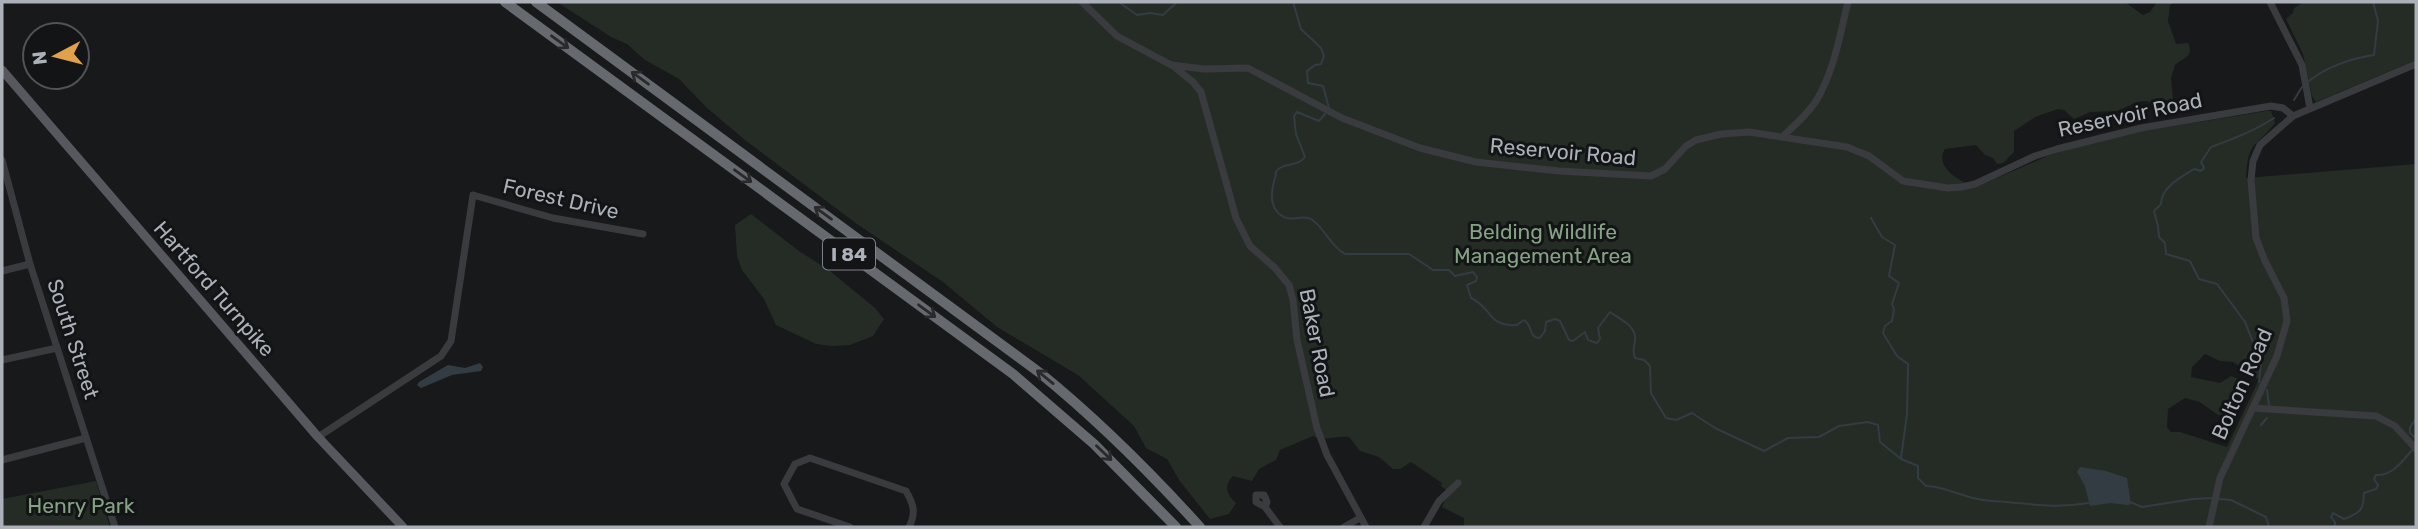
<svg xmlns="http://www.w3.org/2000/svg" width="2418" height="529" viewBox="0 0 2418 529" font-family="Rubik,sans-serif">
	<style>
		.green { fill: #252c25; fill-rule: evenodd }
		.water { fill: #333c42 }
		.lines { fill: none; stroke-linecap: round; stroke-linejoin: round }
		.stream { stroke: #333c42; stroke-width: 2 }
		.minor { stroke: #3a3b3f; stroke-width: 7 }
		.major { stroke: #56585e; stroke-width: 9 }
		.highway { stroke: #666a6f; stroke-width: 10 }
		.oneway { stroke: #282a2c }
		.labels { text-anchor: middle; stroke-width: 6; stroke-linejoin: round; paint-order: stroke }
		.shield { fill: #131415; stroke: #7e8288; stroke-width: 2 }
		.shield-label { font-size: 19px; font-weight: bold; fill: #acb1b9 }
		.street-label { font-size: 21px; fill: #acb1b9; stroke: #131415 }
		.park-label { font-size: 21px; fill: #86a285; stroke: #131415 }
	</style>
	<rect width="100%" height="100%" fill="#18191a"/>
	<g class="green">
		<path d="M557 2H2125L2143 15 2150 12 2157 2H2175L2170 5 2168 21 2175 41 2176 44 2188 43C2195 57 2183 57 2175 65L2171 78 2173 99 2158 105 2146 101 2137 102 2117 111 2090 112 2074 119 2064 110 2058 109 2035 117 2014 131V152L2003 163 1997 164 1993 158 1985 155 1976 145 1945 149C1933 167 1962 183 1976 187L2057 152 2131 133 2267 111H2271L2275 123C2255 149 2248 140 2246 178L2416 164V527H1464V518L1442 507 1449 492 1441 486 1442 483 1411 462 1400 469H1393L1379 457 1360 451 1349 437C1335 435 1326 442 1313 436L1280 450 1276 460 1259 469 1252 481 1233 476C1223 486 1227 495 1236 503L1229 514 1210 519 1179 480 1167 459 1146 448 1134 426 1078 375 997 327 943 282 857 224 745 140 707 108 679 79 645 60 627 44 611 37ZM2205 354 2220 361 2233 362 2245 370 2247 368 2257 379 2261 375 2227 447 2180 432H2171L2167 427 2168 409 2185 398 2200 402 2218 415 2233 416 2237 412 2249 387 2246 382 2231 376 2220 383 2191 377 2192 367Z"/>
		<polygon points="2304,2 2414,2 2416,11 2416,60 2316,102 2312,96 2303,54 2286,19 2293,13 2294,8"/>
		<polygon points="751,214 799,251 830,271 875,308 884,319 873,336 850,345 832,346 816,344 776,325 764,299 742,270 737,256 735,225"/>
		<polygon points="96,481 110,527 2,527 2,499"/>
	</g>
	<g class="water">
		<polygon points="480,363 483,367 481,371 452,375 421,388 417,385 419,382 448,365 465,368"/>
		<polygon points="2080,467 2106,471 2127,478 2131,504 2128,505 2110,503 2090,506 2085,486 2077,472"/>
	</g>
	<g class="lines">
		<g class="stream">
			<polyline points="1119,2 1137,15 1150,13 1163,15 1177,2"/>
			<polyline points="1293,2 1301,29 1321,48 1324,56 1321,64 1315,65 1307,71 1308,83 1323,86 1329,108"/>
			<path d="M2309 81C2326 67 2352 58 2374 55L2378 21 2373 2"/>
			<polyline points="2294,100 2302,87"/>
			<path d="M1326 113 1319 121 1297 112 1294 116 1296 134 1305 157C1298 166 1289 163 1280 168 1274 172 1277 172 1275 178 1271 191 1268 209 1284 217 1293 222 1302 214 1311 219 1325 228 1330 246 1345 254H1409L1433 270H1449L1455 276 1473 272 1477 277 1476 281 1467 285 1471 298C1493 308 1487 327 1517 325L1524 320C1533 325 1528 338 1540 338L1545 331 1546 322 1555 319 1560 321 1569 340 1573 341 1585 332 1588 340 1597 343 1600 339 1598 328 1610 312C1621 320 1637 326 1635 341 1634 348 1632 351 1635 358L1644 360 1650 366 1651 393 1666 418 1676 420 1692 413 1715 428 1764 451 1788 438 1819 437 1839 426 1868 422 1878 425 1880 442 1901 459 1918 466V478L1926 486C1937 485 1961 495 1973 498 1984 501 1995 501 2006 502 2038 505 2057 508 2089 503"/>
			<polyline points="1871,218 1882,237 1895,245 1889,276 1899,283 1892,304 1894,309 1892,321 1885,326 1883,333 1897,356 1908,364 1907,414 1901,458"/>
			<path d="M2259 382 2261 362 2245 322 2217 284 2199 279 2190 261 2166 254 2165 243 2159 237 2158 226 2154 211 2161 204C2161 187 2181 177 2194 169L2201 171 2204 168 2201 162 2211 147C2233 139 2254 131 2274 118"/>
			<polyline points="2267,390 2269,406"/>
			<polyline points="2416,419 2410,427 2410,433 2416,438"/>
			<polyline points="2261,425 2267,418"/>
			<polyline points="2219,499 2231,500 2266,517 2269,527"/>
			<polyline points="2130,502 2142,507 2193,499 2213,498"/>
			<path d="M2335 527V522L2331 517 2333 513 2344 519C2360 513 2364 510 2364 493L2376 489 2378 485 2374 479 2376 475C2393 476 2403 460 2413 449"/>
		</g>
		<g class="minor">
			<polyline points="1082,2 1117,36 1171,65 1204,69 1248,68 1342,118 1420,148 1476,162 1559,171 1651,176 1665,169 1686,146 1696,140 1721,134 1749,132 1847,147 1869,156 1903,181 1948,188 1962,187 1975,184 2035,156 2057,149 2141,128 2271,106 2283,108 2293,116"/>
			<polyline points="2270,2 2302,65 2310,108"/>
			<polyline points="1172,65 1193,82 1201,92 1236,218 1250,246 1275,268 1289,285 1293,300 1297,340 1317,428 1327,455 1366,527"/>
			<path d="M1782 137C1794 126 1807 115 1816 101 1834 72 1840 34 1848 2"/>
			<polyline points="2,160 30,264 115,527"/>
			<polyline points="2,271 30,264"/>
			<polyline points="2,360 57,348"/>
			<polyline points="2253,408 2376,416 2395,426 2416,449"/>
			<polyline points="318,437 441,356 451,341 473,195 553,218 643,234"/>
			<polyline points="2,460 86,438"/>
			<polyline points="1265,507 1267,502 1264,495 1256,495 1256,502 1265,507 1280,527"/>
			<path d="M850 527 797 509 784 484 795 464 810 458 906 491C914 505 916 513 909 527"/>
			<polyline points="1344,527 1360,518"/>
			<polyline points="1424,527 1439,501 1458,483"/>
			<polyline points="2209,527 2220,478 2277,356 2287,321 2284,298 2265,261 2256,238 2251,180 2253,161 2260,145 2293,116 2416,64"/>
		</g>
		<polyline class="major" points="2,70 318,437 403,527"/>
		<g class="highway">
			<polyline points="505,2 1013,374 1094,444 1176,527"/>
			<path d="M536 2 1040 373C1098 420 1150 472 1200 527"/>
		</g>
	</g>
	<defs><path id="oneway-shaft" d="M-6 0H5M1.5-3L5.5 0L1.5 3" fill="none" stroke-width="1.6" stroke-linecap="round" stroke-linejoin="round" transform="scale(1.75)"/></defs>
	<g class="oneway">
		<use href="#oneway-shaft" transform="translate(560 42) rotate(36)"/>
		<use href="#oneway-shaft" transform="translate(640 78) rotate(-144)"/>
		<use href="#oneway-shaft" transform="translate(743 176) rotate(36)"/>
		<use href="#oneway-shaft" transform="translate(823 213) rotate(-144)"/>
		<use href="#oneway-shaft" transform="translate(927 311) rotate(36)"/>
		<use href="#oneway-shaft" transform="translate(1045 377) rotate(-141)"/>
		<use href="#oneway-shaft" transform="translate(1104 453) rotate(44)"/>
	</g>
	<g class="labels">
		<rect class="shield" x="823" y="238.5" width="52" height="31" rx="5"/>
		<g class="shield-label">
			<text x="849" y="261">I 84</text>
		</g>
		<g class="street-label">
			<text transform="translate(2130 115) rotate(-12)" y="7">Reservoir Road</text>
			<text transform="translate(1563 152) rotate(5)" y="7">Reservoir Road</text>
			<text transform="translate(561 199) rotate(13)" y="7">Forest Drive</text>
			<text transform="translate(214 289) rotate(49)" y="7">Hartford Turnpike</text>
			<text transform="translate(73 339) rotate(72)" y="7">South Street</text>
			<text transform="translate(1317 343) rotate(79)" y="7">Baker Road</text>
			<text transform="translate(2242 384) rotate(-66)" y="7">Bolton Road</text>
		</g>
		<g class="park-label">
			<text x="1543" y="239">Belding Wildlife<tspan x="1543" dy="24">Management Area</tspan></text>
			<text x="81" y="513">Henry Park</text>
		</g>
	</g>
	<rect width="2418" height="529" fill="none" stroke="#acb1b9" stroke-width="7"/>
	<g transform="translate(56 56) rotate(263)"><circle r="33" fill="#131415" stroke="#505357" stroke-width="2"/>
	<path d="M0-5L12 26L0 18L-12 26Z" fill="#e1a04a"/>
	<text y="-10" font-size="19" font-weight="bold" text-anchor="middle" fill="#acb1b9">N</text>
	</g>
</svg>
